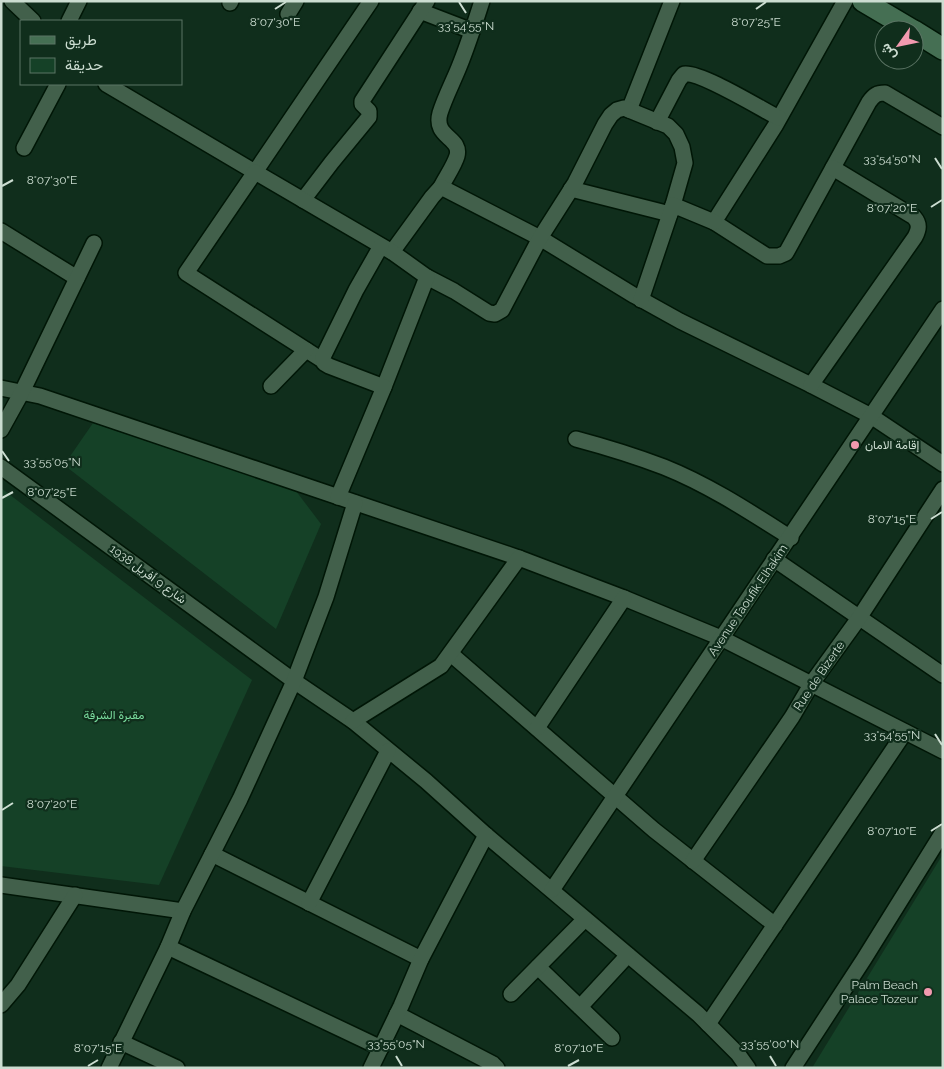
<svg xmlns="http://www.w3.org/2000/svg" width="944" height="1069" viewBox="0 0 944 1069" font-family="Raleway,Vazirmatn,sans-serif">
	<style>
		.green { fill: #154127 }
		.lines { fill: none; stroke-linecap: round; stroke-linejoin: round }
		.minor-casing { stroke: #001606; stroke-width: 18 }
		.secondary-casing { stroke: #001606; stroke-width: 24 }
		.minor { stroke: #42604b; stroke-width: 15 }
		.secondary { stroke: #456f53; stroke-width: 21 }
		.ticks { fill: none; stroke: #ccddd1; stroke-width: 2 }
		.poi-dot { fill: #f29aaf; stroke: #102e1c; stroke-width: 2 }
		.labels { text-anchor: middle; stroke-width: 4.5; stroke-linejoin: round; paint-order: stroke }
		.poi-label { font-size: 12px; fill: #ccddd1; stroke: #102e1c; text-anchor: start }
		.street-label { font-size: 12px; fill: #ccddd1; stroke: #102e1c }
		.park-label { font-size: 12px; fill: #7adc9e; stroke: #102e1c }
		.ticks-label { font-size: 12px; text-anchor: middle; fill: #ccddd1; stroke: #102e1c; stroke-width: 4.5; stroke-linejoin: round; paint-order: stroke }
	</style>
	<rect width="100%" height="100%" fill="#102e1c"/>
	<g class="green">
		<polygon points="93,423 296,491 321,524 276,629 64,465"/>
		<polygon points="1,488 252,680 159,885 1,866"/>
		<polygon points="943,854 943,1068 812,1068"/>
	</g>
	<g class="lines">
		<defs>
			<g id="minor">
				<polyline points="12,1 33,21"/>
				<path d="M845 1 775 126 714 222 767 256H779L786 253 869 102C874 95 877 93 885 93L943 127"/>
				<polyline points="230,3 231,1"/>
				<polyline points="420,11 472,31"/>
				<polyline points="288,14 296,1"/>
				<polyline points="69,21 79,1"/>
				<polyline points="106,84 255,172 371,1"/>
				<polyline points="629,110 672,1"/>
				<path d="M657 122 679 80 684 74C700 71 761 109 779 118"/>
				<polyline points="24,148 58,84"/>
				<path d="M441 187C446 177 454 166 457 156 462 137 433 138 440 113 445 97 453 82 459 67 468 45 475 23 482 1"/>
				<polyline points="571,189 670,214"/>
				<polyline points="303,200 332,162 369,117 369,111 362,104 362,101 427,1"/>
				<polyline points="1,231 77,278"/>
				<polyline points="392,252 432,197 441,187 540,238 635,296 680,321 811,385 871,416 943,464"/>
				<polyline points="427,277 454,291 489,313 495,314 502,310 540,238 575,183 605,124 611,115 617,110 624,108 668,126 676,134 682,147 685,163 673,205"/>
				<polyline points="641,300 673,205 714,222"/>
				<polyline points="322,360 186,273 255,172 392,252 427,277 384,387"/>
				<path d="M811 385 915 237C919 229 920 224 914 217L833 168"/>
				<polyline points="271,386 306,350"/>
				<polyline points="1,388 40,396 519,558 624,598 721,638 943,751"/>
				<polyline points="1,430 22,392 94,243"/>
				<path d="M576 439C606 447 635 456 664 467 709 485 750 512 791 538"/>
				<polyline points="1,467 294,681 353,721 426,781 486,835 698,1014 738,1054 748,1068"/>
				<polyline points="338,497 384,387 329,366 324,363 323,357 356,290 381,246"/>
				<polyline points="774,559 943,675"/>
				<polyline points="451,654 654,830 775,925"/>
				<polyline points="353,721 441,666 519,558"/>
				<polyline points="537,728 624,598"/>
				<polyline points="212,854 421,959"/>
				<polyline points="693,861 792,717 812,683 859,618 943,489"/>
				<polyline points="1,885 183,911"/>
				<polyline points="552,890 943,309"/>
				<polyline points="309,903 388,751"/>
				<polyline points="168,947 381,1048"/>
				<polyline points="538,967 612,1038"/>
				<polyline points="511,994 585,919"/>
				<polyline points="1,1005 18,985 75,895"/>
				<polyline points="580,1007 628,955"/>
				<polyline points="397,1014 493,1064 497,1068"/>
				<polyline points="708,1024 905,732"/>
				<polyline points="121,1042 177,1068"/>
				<polyline points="109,1068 168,947 183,911 240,799 294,681 326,597 355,503"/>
				<polyline points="371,1068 401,1006 421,959 486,835"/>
				<polyline points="793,1068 864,959 943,832"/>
			</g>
			<g id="secondary">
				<polyline points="863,1 912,30"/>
				<polyline points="914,31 943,49"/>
			</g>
		</defs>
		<use href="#minor" class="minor-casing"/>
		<use href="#secondary" class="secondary-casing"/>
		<use href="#minor" class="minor"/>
		<use href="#secondary" class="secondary"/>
	</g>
	<path class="ticks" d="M459 2 466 13M275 9 286 2M756 9 766 2M935 158 942 169M2 186 13 180M931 207 942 200M2 451 9 461M2 498 13 492M931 519 942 512M935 734 942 745M2 810 13 803M931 831 942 824M396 1056 402 1066M770 1056 776 1066M88 1066 98 1060M568 1066 579 1060"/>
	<g class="poi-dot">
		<circle cx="855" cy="445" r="5"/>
		<circle cx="928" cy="992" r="5"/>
	</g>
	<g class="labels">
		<g class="poi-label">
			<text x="865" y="449">إقامة الامان</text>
			<text x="918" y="989" text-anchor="end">Palm Beach<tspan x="918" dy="14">Palace Tozeur</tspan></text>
		</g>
		<g class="street-label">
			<text transform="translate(148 574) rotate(36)" y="4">شارع 9 أفريل 1938</text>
			<text transform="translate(748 600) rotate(-56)" y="4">Avenue Taoufik Elhakim</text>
			<text transform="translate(819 676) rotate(-56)" y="4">Rue de Bizerte</text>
		</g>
		<g class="park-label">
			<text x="114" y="719">مقبرة الشرفة</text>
		</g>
	</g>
	<g class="ticks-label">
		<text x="275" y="26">8°07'30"E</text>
		<text x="756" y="26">8°07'25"E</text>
		<text x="466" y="30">33°54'55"N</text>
		<text x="892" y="163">33°54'50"N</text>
		<text x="52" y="184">8°07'30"E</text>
		<text x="892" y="212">8°07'20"E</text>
		<text x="52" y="466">33°55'05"N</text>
		<text x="52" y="496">8°07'25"E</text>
		<text x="892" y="523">8°07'15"E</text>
		<text x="892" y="739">33°54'55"N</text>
		<text x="52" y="808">8°07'20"E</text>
		<text x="892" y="835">8°07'10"E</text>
		<text x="396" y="1048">33°55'05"N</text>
		<text x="770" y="1048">33°55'00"N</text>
		<text x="98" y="1052">8°07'15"E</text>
		<text x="579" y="1052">8°07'10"E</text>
	</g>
	<rect width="944" height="1069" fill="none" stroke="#ccddd1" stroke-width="5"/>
	<rect x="20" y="20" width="162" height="65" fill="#102e1c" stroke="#5b7464"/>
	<rect x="30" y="36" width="25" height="8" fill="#456f53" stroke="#5b7464"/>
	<text x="65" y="45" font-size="15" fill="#ccddd1">طريق</text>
	<rect x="30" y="58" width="25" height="15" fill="#154127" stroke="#5b7464"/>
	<text x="65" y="70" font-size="15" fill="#ccddd1">حديقة</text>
	<g transform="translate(899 45) rotate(237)"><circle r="24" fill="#102e1c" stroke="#5b7464"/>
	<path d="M0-4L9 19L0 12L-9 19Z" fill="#f29aaf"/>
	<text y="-8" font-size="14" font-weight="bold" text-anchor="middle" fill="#ccddd1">ش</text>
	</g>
</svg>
